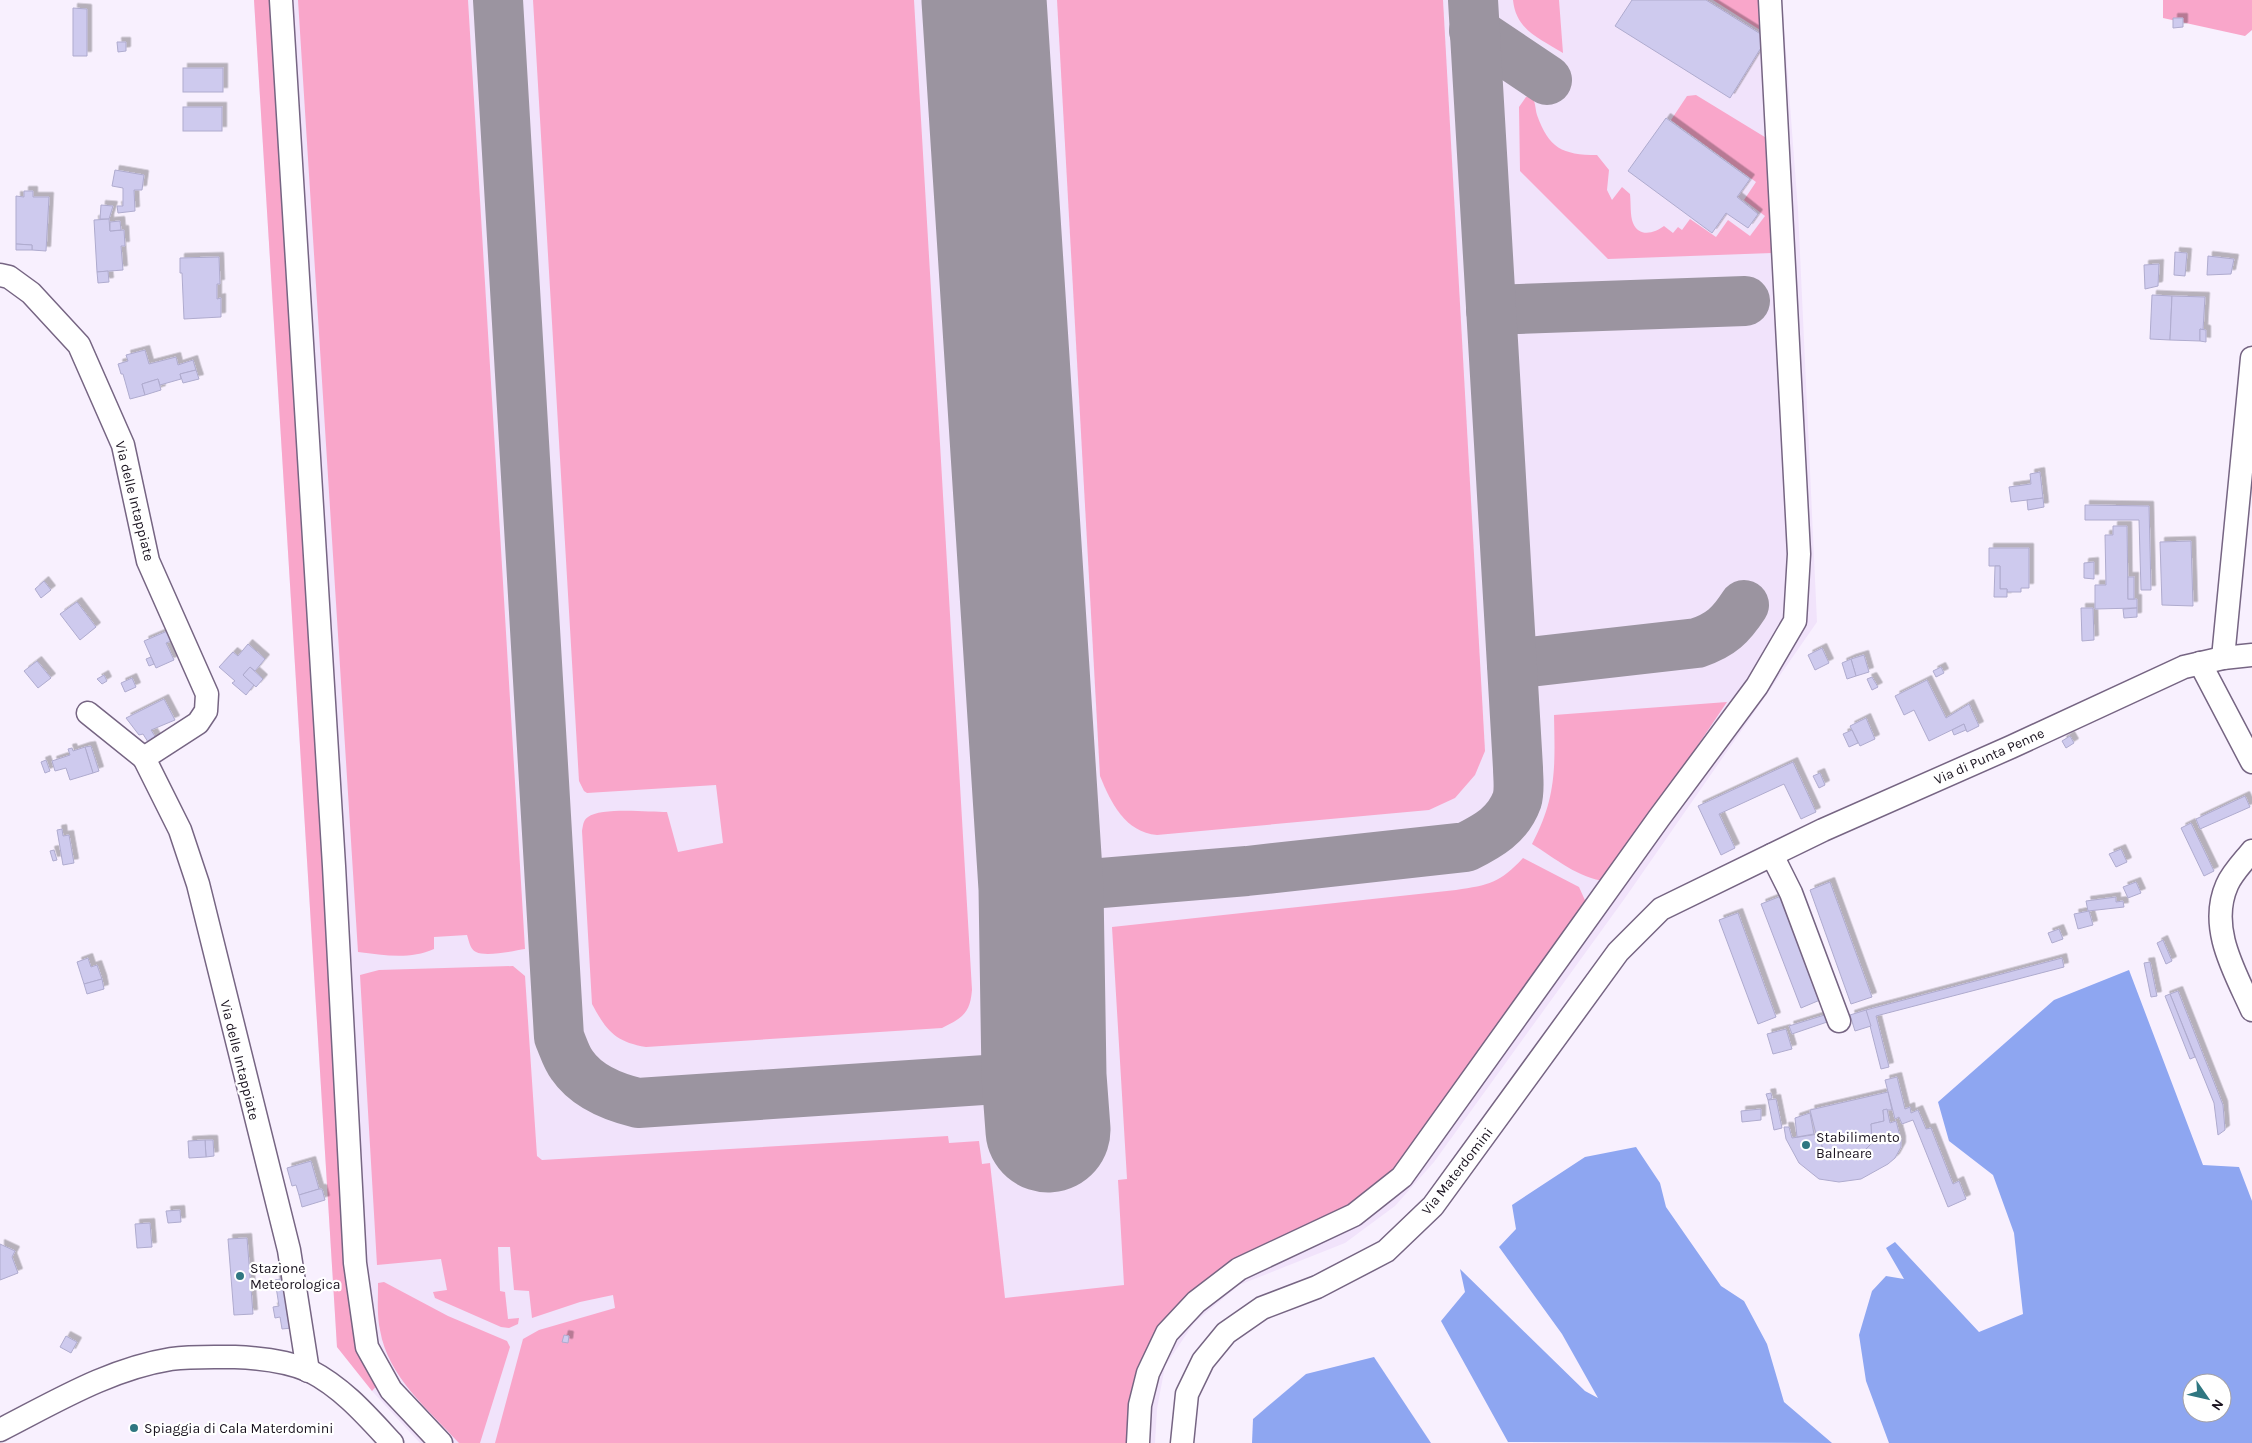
<svg xmlns="http://www.w3.org/2000/svg" width="2252" height="1443" viewBox="0 0 2252 1443" font-family="Karla,sans-serif">
	<style>
		.built { fill: #f1e3fb }
		.green { fill: #f9a6ca }
		.water { fill: #8ea6f1; fill-rule: evenodd }
		.lines { fill: none; stroke-linecap: round; stroke-linejoin: round }
		.taxiway { stroke: #9b94a0; stroke-width: 50 }
		.runway { stroke: #9b94a0; stroke-width: 125 }
		.building { fill: #cecaee; stroke: #afabce; filter: url(#shadow) }
		.minor-casing { stroke: #766583; stroke-width: 25 }
		.minor { stroke: #fff; stroke-width: 22 }
		.poi-dot { fill: #2f7781; stroke: #fff; stroke-width: 2 }
		.labels { text-anchor: middle; stroke-width: 4.5; stroke-linejoin: round; paint-order: stroke }
		.street-label { font-size: 14px; fill: #1a131f; stroke: #fff }
		.poi-label { font-size: 14px; fill: #1a131f; stroke: #fff; text-anchor: start }
	</style>
	<defs>
		<filter id="shadow"><feDropShadow dx="4.5" dy="-4.5" stdDeviation="0" flood-color="#0004"/></filter>
	</defs>
	<rect width="100%" height="100%" fill="#f8f0fe"/>
	<polygon class="built" points="254,0 1782,0 1798,210 1817,622 1625,898 1434,1162 1395,1206 1345,1243 1239,1285 1194,1323 1165,1366 1157,1409 1155,1443 420,1443 372,1391 337,1347"/>
	<g class="green">
		<polygon points="254,0 279,0 356,1257 380,1382 372,1391 337,1347"/>
		<path d="M298 0H468L525 949C513 951 486 957 476 952 470 949 469 941 467 935L434 937V949C409 960 384 955 358 952Z"/>
		<path d="M533 0H914L972 990C970 1014 962 1018 942 1028L646 1047C615 1042 606 1030 592 1004L582 831C583 826 583 820 588 817 601 807 649 812 667 812L678 852 723 843 716 785 587 793 584 791 579 781Z"/>
		<path d="M1057 0H1443L1485 751 1475 775 1455 798 1429 810 1157 835C1125 832 1111 803 1100 776Z"/>
		<path d="M1513 0H1559L1563 53C1539 38 1516 30 1513 0Z"/>
		<polygon points="1713,0 1766,0 1768,35"/>
		<polygon points="2163,0 2252,0 2252,30 2245,36 2163,18"/>
		<path d="M1696 95 1773 142 1772 253 1608 259 1520 171 1519 107 1526 97 1531 96C1536 102 1535 108 1537 115 1549 148 1562 155 1597 155L1609 170 1607 190 1612 200 1622 187 1630 194C1631 203 1630 216 1633 223 1639 238 1655 233 1664 226L1673 233 1678 227 1682 230 1690 219 1716 237 1728 220 1750 236 1765 216 1744 200 1756 182 1671 120 1687 96Z"/>
		<path d="M1727 702 1606 881C1579 879 1555 858 1532 844 1557 797 1555 766 1554 715Z"/>
		<path d="M1523 858 1579 887 1588 907 1418 1146 1365 1199 1349 1204 1319 1221 1169 1320 1132 1443H495L523 1339 539 1330 615 1308 613 1295 580 1302 532 1318 529 1291 514 1290 510 1247H498L500 1291 505 1292 508 1319 519 1318 518 1324 509 1328 501 1327 435 1298 433 1292 447 1290 441 1259 377 1265 360 975 379 970 513 966 525 976 537 1156 542 1160 948 1136 949 1143 979 1141 982 1164 990 1163 1005 1298 1124 1285 1118 1180 1127 1179 1112 927 1456 890C1489 885 1500 883 1523 858Z"/>
		<path d="M384 1282 448 1316 507 1341 510 1347 480 1443H459C428 1409 388 1377 380 1330 377 1316 378 1301 378 1287V1283Z"/>
	</g>
	<g class="water">
		<path d="M2129 970 2203 1165 2239 1167 2252 1201V1443H1889L1866 1381 1859 1335 1872 1291 1886 1276 1904 1279 1886 1248 1895 1242 1979 1332 2023 1314 2014 1233 1993 1175 1949 1141 1938 1102 2054 1000ZM2192 1383H2222V1413H2192Z"/>
		<polygon points="1636,1147 1660,1183 1666,1207 1721,1286 1744,1301 1767,1344 1784,1402 1832,1443 1508,1442 1441,1321 1465,1292 1460,1269 1585,1391 1598,1398 1562,1334 1499,1247 1516,1229 1512,1205 1585,1157"/>
		<polygon points="1374,1357 1431,1443 1252,1443 1253,1419 1306,1374"/>
	</g>
	<g class="lines">
		<g class="taxiway">
			<path d="M498 0 559 1037C563 1046 566 1057 572 1065 587 1087 613 1097 638 1103L1044 1076"/>
			<polyline points="1474,31 1547,80"/>
			<polyline points="1491,310 1745,301"/>
			<path d="M1512 664 1697 643C1721 635 1731 625 1744 605"/>
			<path d="M1041 888 1247 871 1466 847C1488 836 1508 825 1517 800 1520 790 1518 777 1518 768L1473 0"/>
		</g>
		<polyline class="runway" points="984,0 1041,888 1044,1076 1048,1130"/>
	</g>
	<g class="building">
		<polygon points="1632,0 1706,0 1767,38 1730,98 1615,26"/>
		<polygon points="73,8 87,9 87,56 73,56"/>
		<polygon points="2173,18 2183,18 2183,27 2173,28"/>
		<polygon points="117,42 126,42 126,51 118,52"/>
		<rect x="183" y="68" width="40" height="24"/>
		<rect x="183" y="107" width="39" height="24"/>
		<polygon points="1666,118 1750,179 1737,197 1758,214 1748,228 1726,213 1712,233 1628,171"/>
		<polygon points="115,170 144,175 142,190 134,190 135,211 118,213 117,206 123,206 123,188 112,186"/>
		<polygon points="24,191 33,191 33,197 49,197 46,251 32,250 32,245 16,244 16,196 24,197"/>
		<polygon points="101,205 113,206 109,219 100,219"/>
		<polygon points="109,219 110,231 124,230 125,246 121,246 123,270 97,272 94,220"/>
		<polygon points="120,221 121,230 110,231 110,222"/>
		<polygon points="16,244 32,245 32,250 16,250"/>
		<polygon points="2175,252 2187,253 2185,276 2174,275"/>
		<polygon points="2208,256 2234,259 2231,274 2207,275"/>
		<polygon points="219,257 220,284 217,284 217,299 221,298 221,317 184,319 182,273 180,273 180,258"/>
		<polygon points="2159,264 2158,286 2145,289 2144,265"/>
		<polygon points="108,271 109,282 98,283 97,272"/>
		<polygon points="2152,295 2172,296 2170,340 2150,339"/>
		<polygon points="2172,296 2205,297 2203,330 2200,329 2200,341 2170,340"/>
		<polygon points="2200,329 2206,330 2206,342 2200,341"/>
		<polygon points="145,350 149,364 176,357 178,365 193,360 196,370 180,374 181,379 160,385 158,379 142,384 145,395 130,399 123,374 121,374 118,364 128,361 126,355"/>
		<polygon points="196,370 199,379 183,383 180,374"/>
		<polygon points="158,379 161,390 145,395 142,384"/>
		<polygon points="2040,472 2043,498 2011,502 2009,487 2031,484 2030,474"/>
		<polygon points="2043,498 2044,507 2028,510 2027,500"/>
		<polygon points="2085,505 2149,506 2151,590 2141,590 2139,520 2085,520"/>
		<polygon points="2113,526 2127,526 2128,599 2137,599 2137,608 2095,609 2095,585 2106,585 2105,535 2113,535"/>
		<polygon points="2191,541 2193,606 2162,605 2160,542"/>
		<polygon points="1989,548 2029,548 2029,588 2021,588 2021,592 2007,592 2007,589 2000,589 2000,566 1989,566"/>
		<polygon points="2094,562 2094,579 2084,578 2084,563"/>
		<polygon points="1995,566 2000,566 2000,589 2007,589 2007,597 1994,597"/>
		<rect x="2128" y="577" width="6" height="22"/>
		<polygon points="44,581 51,590 41,598 35,589"/>
		<polygon points="77,602 96,627 80,640 60,614"/>
		<polygon points="2081,608 2093,608 2094,640 2082,641"/>
		<polygon points="2137,608 2137,617 2124,618 2123,609"/>
		<polygon points="172,629 176,639 166,643 174,660 156,668 144,641"/>
		<polygon points="248,644 265,659 255,671 250,667 243,675 254,685 246,695 232,683 235,681 219,667 233,652 238,656"/>
		<polygon points="1822,648 1829,663 1815,670 1808,655"/>
		<polygon points="1864,655 1869,672 1856,676 1851,659"/>
		<polygon points="151,657 154,664 149,666 146,659"/>
		<polygon points="1851,659 1856,676 1847,679 1842,663"/>
		<polygon points="37,661 51,678 38,688 24,671"/>
		<polygon points="250,667 263,679 256,687 243,675"/>
		<polygon points="1941,667 1944,673 1936,677 1933,671"/>
		<polygon points="104,675 107,681 102,684 97,679"/>
		<polygon points="1872,677 1878,687 1872,690 1867,679"/>
		<polygon points="132,678 136,687 125,692 121,683"/>
		<polygon points="1927,680 1946,718 1969,704 1979,726 1967,732 1964,724 1929,741 1914,710 1904,715 1895,696"/>
		<polygon points="164,699 175,720 151,730 156,738 148,742 143,734 139,735 126,718"/>
		<polygon points="1866,718 1875,739 1860,746 1850,726"/>
		<polygon points="1964,724 1966,730 1954,735 1952,730"/>
		<polygon points="1852,730 1858,743 1849,747 1843,734"/>
		<polygon points="2070,736 2074,743 2066,748 2062,741"/>
		<polygon points="91,746 99,771 93,773 85,747"/>
		<polygon points="85,747 93,773 70,780 66,768 55,771 52,761 70,755 68,749 72,748 73,751"/>
		<polygon points="46,760 50,771 45,773 41,762"/>
		<polygon points="1793,762 1816,812 1801,819 1784,784 1719,814 1735,848 1721,855 1698,806"/>
		<polygon points="1820,773 1825,785 1819,788 1813,776"/>
		<polygon points="2245,796 2250,807 2200,829 2196,819"/>
		<polygon points="2191,823 2214,871 2204,876 2181,828"/>
		<polygon points="62,829 63,836 69,835 74,863 63,865 57,830"/>
		<polygon points="2121,849 2127,862 2116,867 2109,854"/>
		<polygon points="54,850 57,860 53,861 50,851"/>
		<polygon points="1830,882 1872,997 1851,1004 1810,890"/>
		<polygon points="2136,882 2141,893 2128,898 2123,887"/>
		<polygon points="1781,896 1820,1000 1801,1008 1761,904"/>
		<polygon points="2116,897 2116,902 2123,901 2124,907 2088,911 2086,901"/>
		<polygon points="2089,911 2093,925 2078,929 2074,914"/>
		<polygon points="1738,913 1776,1017 1758,1024 1719,920"/>
		<polygon points="2059,929 2063,939 2052,943 2048,933"/>
		<polygon points="2163,940 2172,961 2166,964 2157,943"/>
		<polygon points="88,958 91,967 97,965 102,979 84,984 77,962"/>
		<polygon points="2062,958 2064,967 1876,1016 1889,1067 1881,1069 1866,1010"/>
		<polygon points="2150,962 2157,996 2151,997 2144,963"/>
		<polygon points="102,979 104,989 87,994 84,984"/>
		<polygon points="2178,991 2223,1105 2225,1130 2218,1135 2214,1103 2170,994"/>
		<polygon points="2170,994 2195,1057 2190,1059 2165,996"/>
		<polygon points="1866,1010 1871,1026 1855,1031 1850,1015"/>
		<polygon points="1831,1013 1833,1020 1792,1034 1789,1026"/>
		<polygon points="1786,1029 1792,1049 1773,1054 1767,1034"/>
		<polygon points="1897,1077 1905,1109 1910,1107 1911,1113 1918,1110 1926,1129 1931,1128 1953,1184 1959,1181 1966,1199 1948,1207 1913,1120 1902,1124 1899,1117 1895,1119 1885,1080"/>
		<polygon points="1888,1092 1892,1110 1883,1110 1884,1121 1871,1124 1874,1139 1869,1148 1863,1152 1847,1158 1830,1155 1823,1151 1819,1134 1816,1134 1810,1110"/>
		<polygon points="1771,1093 1772,1098 1768,1100 1766,1094"/>
		<polygon points="1776,1099 1782,1128 1774,1130 1768,1100"/>
		<polygon points="1761,1109 1761,1120 1742,1122 1741,1111"/>
		<polygon points="1887,1109 1890,1123 1896,1121 1901,1140 1901,1147 1895,1158 1888,1164 1861,1179 1839,1182 1819,1179 1799,1163 1786,1139 1784,1127 1789,1127 1792,1138 1819,1134 1823,1151 1830,1155 1839,1158 1856,1155 1863,1152 1872,1143 1871,1124 1884,1121 1883,1110"/>
		<polygon points="1810,1113 1814,1134 1797,1137 1795,1118"/>
		<polygon points="205,1140 213,1140 214,1156 206,1157"/>
		<polygon points="205,1140 206,1157 189,1158 188,1141"/>
		<polygon points="311,1161 319,1189 299,1195 296,1185 292,1186 287,1168"/>
		<polygon points="319,1189 322,1189 325,1200 302,1207 299,1195"/>
		<polygon points="180,1210 181,1222 168,1223 166,1211"/>
		<polygon points="150,1223 152,1247 137,1248 135,1224"/>
		<polygon points="247,1238 253,1314 234,1315 228,1239"/>
		<polygon points="0,1244 15,1251 12,1257 18,1273 0,1280"/>
		<polygon points="285,1278 292,1328 282,1329 280,1317 275,1318 273,1307 279,1306 275,1280"/>
		<polygon points="564,1335 569,1336 568,1343 562,1342"/>
		<polygon points="66,1336 77,1342 71,1353 60,1347"/>
	</g>
	<g class="lines">
		<defs>
			<g id="minor">
				<polyline points="281,0 334,866 355,1263 367,1347 391,1390 441,1443"/>
				<polyline points="0,275 9,277 31,293 79,345 123,445 148,561 207,694 206,711 198,723 144,758 180,830 198,884 289,1250 308,1371"/>
				<polyline points="2223,658 2252,358"/>
				<polyline points="2200,663 2252,762"/>
				<polyline points="88,713 144,758"/>
				<path d="M2252 851C2244 861 2232 873 2227 885 2208 928 2235 972 2252 1010"/>
				<polyline points="1772,855 1791,893 1839,1021"/>
				<path d="M0 1430C55 1402 109 1369 171 1359 192 1356 214 1357 235 1357 260 1358 287 1361 310 1371 343 1388 367 1416 392 1443"/>
				<polyline points="1138,1443 1140,1405 1148,1373 1167,1333 1196,1302 1239,1269 1354,1215 1402,1177 1659,818 1757,686 1795,621 1799,554 1770,0"/>
				<polyline points="1182,1443 1187,1394 1203,1361 1226,1333 1262,1308 1317,1287 1386,1251 1433,1206 1618,952 1661,909 1823,830 2011,747 2184,667 2223,658 2252,655"/>
			</g>
		</defs>
		<use href="#minor" class="minor-casing"/>
		<use href="#minor" class="minor"/>
	</g>
	<g class="poi-dot">
		<circle cx="1806" cy="1145" r="5"/>
		<circle cx="240" cy="1276" r="5"/>
		<circle cx="134" cy="1428" r="5"/>
	</g>
	<g class="labels">
		<g class="street-label">
			<text transform="translate(135 501) rotate(76)" y="5">Via delle Intappiate</text>
			<text transform="translate(1989 756) rotate(-24)" y="5">Via di Punta Penne</text>
			<text transform="translate(240 1060) rotate(76)" y="5">Via delle Intappiate</text>
			<text transform="translate(1457 1171) rotate(-52)" y="5">Via Materdomini</text>
		</g>
		<g class="poi-label">
			<text x="1816" y="1142">Stabilimento<tspan x="1816" dy="16">Balneare</tspan></text>
			<text x="250" y="1273">Stazione<tspan x="250" dy="16">Meteorologica</tspan></text>
			<text x="144" y="1433">Spiaggia di Cala Materdomini</text>
		</g>
	</g>
	<g transform="translate(2207 1398) rotate(124)"><circle r="24" fill="#ffffff" stroke="#a3a1a5"/>
	<path d="M0-4L9 19L0 12L-9 19Z" fill="#2f7781"/>
	<text y="-8" font-size="14" font-weight="bold" text-anchor="middle" fill="#1a131f">N</text>
	</g>
</svg>
